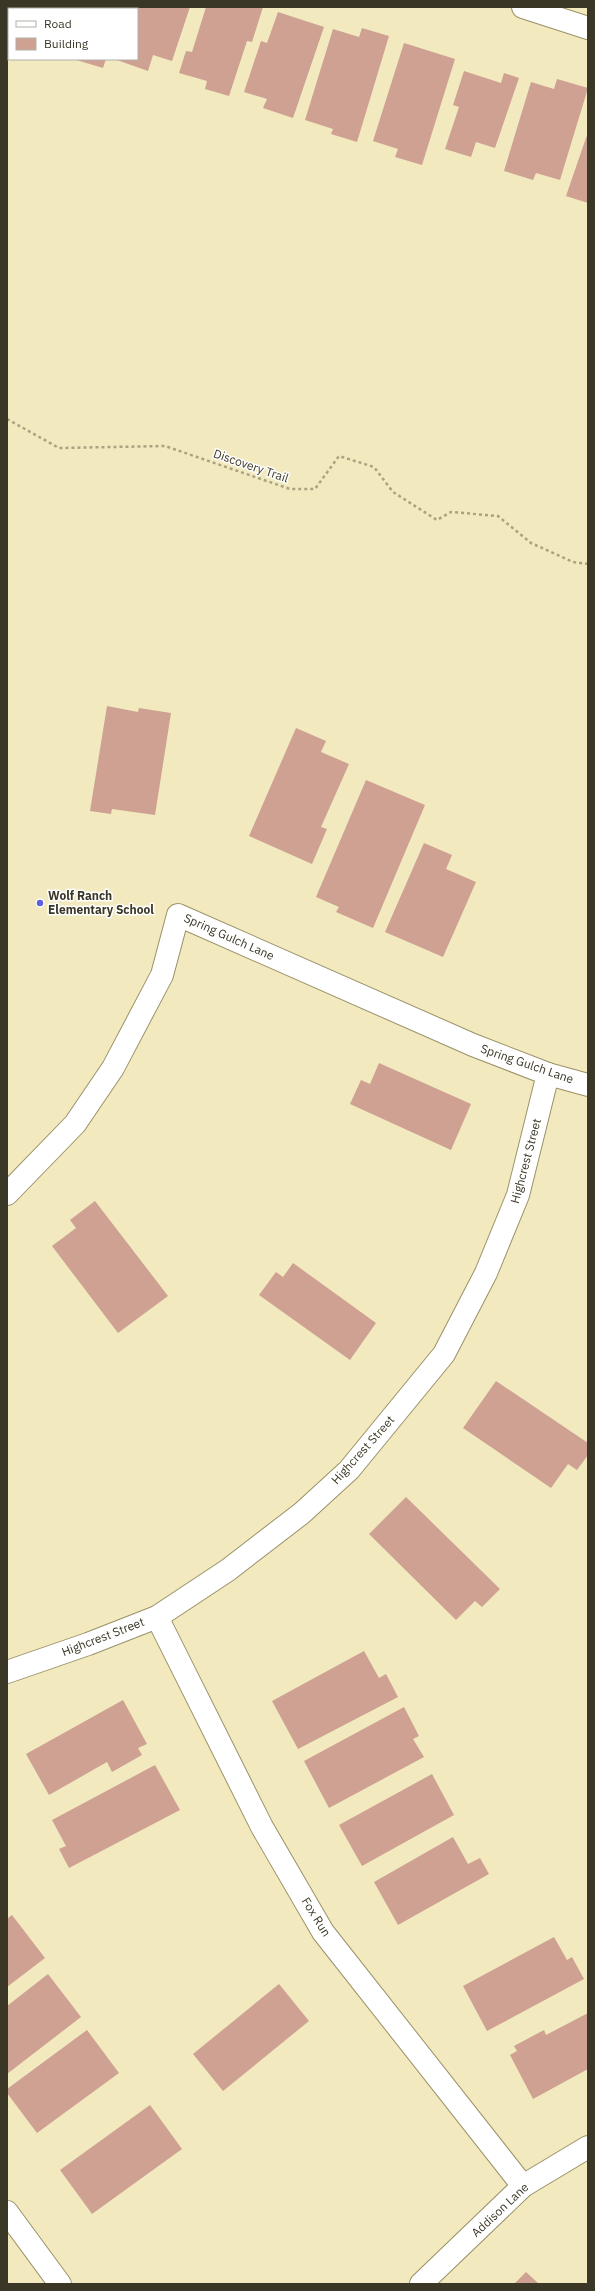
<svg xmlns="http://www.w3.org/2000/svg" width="595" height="2291" viewBox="0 0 595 2291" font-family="'IBM Plex Sans',sans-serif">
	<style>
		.building { fill: #cea193 }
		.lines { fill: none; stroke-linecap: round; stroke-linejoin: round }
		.minor-casing { stroke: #9a9169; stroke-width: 24 }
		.path { stroke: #aaa382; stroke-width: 2.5; stroke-dasharray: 3 3; stroke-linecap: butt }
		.minor { stroke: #fff; stroke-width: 22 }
		.poi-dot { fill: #5e61d9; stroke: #fff; stroke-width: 1.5 }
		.labels { text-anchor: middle; stroke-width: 3; stroke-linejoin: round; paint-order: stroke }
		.street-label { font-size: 12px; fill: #3a3726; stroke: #fff }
		.poi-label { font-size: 12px; font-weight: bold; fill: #3a3726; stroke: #fff; text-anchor: start }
	</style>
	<rect width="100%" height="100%" fill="#f2e9be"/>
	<g class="building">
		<polygon points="7,7 48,7 47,9 9,9 9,36 7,36"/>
		<rect x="64" y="7" width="57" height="2"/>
		<polygon points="133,7 190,7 172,61 153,55 148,71 114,59 137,59 137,9 132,9"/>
		<polygon points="206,7 263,7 252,42 247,41 229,96 205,89 207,81 179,73 186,51 192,52"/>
		<polygon points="278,12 324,27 293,118 263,108 267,99 244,92 261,41 267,43"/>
		<polygon points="362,28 389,36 357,142 331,134 333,129 305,120 333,29 359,37"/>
		<polygon points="404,43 455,59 422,165 395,157 398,149 373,141"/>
		<polygon points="73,59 106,59 103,68"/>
		<polygon points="464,71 501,83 504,73 519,78 495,148 476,142 471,157 445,149 459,107 453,105"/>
		<polygon points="557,79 588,88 560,180 536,173 533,180 504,171 531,82 554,89"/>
		<polygon points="588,132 588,203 566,196"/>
		<polygon points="107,706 138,712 139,708 171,713 155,815 112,809 111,814 90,811"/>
		<polygon points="296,728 326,741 321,752 349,764 321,827 327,829 312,864 249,836"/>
		<polygon points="366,780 425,805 373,928 336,912 339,907 316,897"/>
		<polygon points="424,843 452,855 446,869 476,882 443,957 385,932"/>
		<polygon points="379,1063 471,1104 451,1150 350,1104 361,1080 370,1084"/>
		<polygon points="95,1201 168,1296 118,1333 52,1246 76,1228 70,1220"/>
		<polygon points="293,1263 376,1323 350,1360 259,1295 276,1272 283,1277"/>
		<polygon points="496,1381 588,1443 588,1455 577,1470 568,1464 551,1488 463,1428"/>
		<polygon points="406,1497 500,1589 482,1607 475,1601 456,1620 369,1534"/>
		<polygon points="364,1651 379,1678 386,1674 398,1697 298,1749 272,1701"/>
		<polygon points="123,1700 147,1744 138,1748 142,1755 112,1772 107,1762 49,1795 26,1754"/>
		<polygon points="404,1707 419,1736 413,1739 424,1757 329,1808 304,1761"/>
		<polygon points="155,1765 180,1810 69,1868 59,1849 66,1846 52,1820"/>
		<polygon points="432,1774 454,1815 362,1866 339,1825"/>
		<polygon points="453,1837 468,1864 480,1858 489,1874 398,1925 374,1882"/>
		<polygon points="12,1915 45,1958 7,1987 7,1919"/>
		<polygon points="554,1937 567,1960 572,1957 584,1979 487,2031 463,1986"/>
		<polygon points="48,1974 81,2017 7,2074 7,2006"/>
		<polygon points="279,1984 309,2021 223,2091 193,2054"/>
		<polygon points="588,2013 588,2069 533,2099 510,2055 517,2051 514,2046 544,2030 546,2035"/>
		<polygon points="87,2030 119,2073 37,2133 7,2093 7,2089"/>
		<polygon points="150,2105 182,2149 92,2214 60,2170"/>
		<polygon points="526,2272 539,2284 514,2284"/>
	</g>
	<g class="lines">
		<defs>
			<g id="minor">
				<polyline points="523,7 588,28"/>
				<polyline points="7,1194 75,1124 113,1068 162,975 178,915 473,1045 548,1074 588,1085"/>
				<polyline points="157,1617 262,1827 323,1932 523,2186"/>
				<polyline points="7,1672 88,1644 157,1617 228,1570 302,1513 349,1470 444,1354 486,1273 518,1195 548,1074"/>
				<polyline points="7,2212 60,2284"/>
				<polyline points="421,2284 523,2186 588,2147"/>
			</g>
		</defs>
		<use href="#minor" class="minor-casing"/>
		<polyline class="path" points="7,419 59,448 165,446 290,489 315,489 339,456 374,467 393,492 437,520 451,512 498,516 531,543 573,562 588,564"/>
		<use href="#minor" class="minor"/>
	</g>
	<circle class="poi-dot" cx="40" cy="903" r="4"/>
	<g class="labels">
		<g class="street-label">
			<text transform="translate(251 466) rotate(19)" y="4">Discovery Trail</text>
			<text transform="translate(229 937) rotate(24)" y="4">Spring Gulch Lane</text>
			<text transform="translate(527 1064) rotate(19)" y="4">Spring Gulch Lane</text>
			<text transform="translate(526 1161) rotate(-75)" y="4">Highcrest Street</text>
			<text transform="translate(363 1450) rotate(-48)" y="4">Highcrest Street</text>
			<text transform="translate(103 1637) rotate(-21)" y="4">Highcrest Street</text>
			<text transform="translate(316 1917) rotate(58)" y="4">Fox Run</text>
			<text transform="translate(500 2210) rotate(-43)" y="4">Addison Lane</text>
		</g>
		<g class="poi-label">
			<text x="48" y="900">Wolf Ranch<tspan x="48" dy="14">Elementary School</tspan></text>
		</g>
	</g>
	<rect width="595" height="2291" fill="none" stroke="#3a3726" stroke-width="16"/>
	<rect x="8" y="8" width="130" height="52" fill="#ffffff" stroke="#b0afa8"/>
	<rect x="16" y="21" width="20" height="6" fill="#ffffff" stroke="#b0afa8"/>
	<text x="44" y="28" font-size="12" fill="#3a3726">Road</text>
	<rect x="16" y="38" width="20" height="12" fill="#cea193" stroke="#b0afa8"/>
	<text x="44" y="48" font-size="12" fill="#3a3726">Building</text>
</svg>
